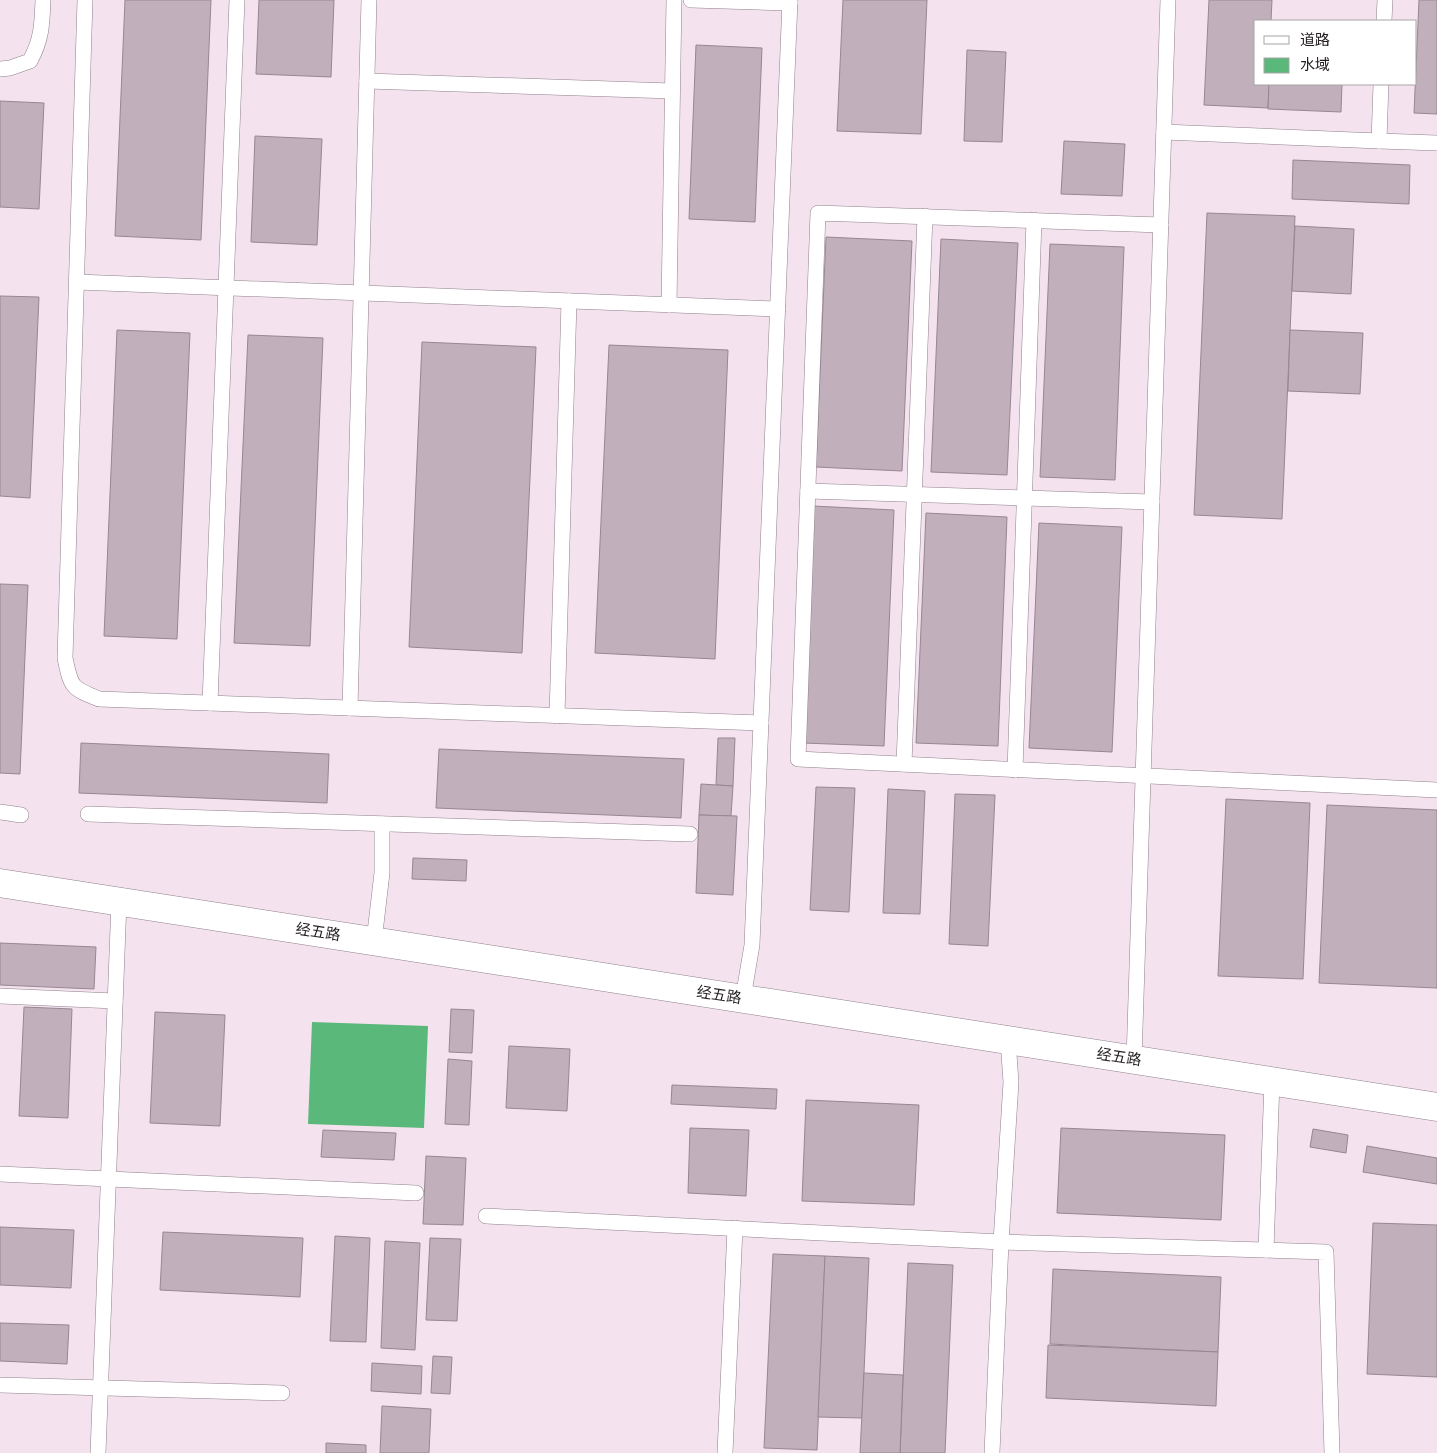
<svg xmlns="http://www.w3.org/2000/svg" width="1437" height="1453" viewBox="0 0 1437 1453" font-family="'Nunito Sans','Noto Sans SC',sans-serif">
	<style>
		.water { fill: #5bb87b }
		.building { fill: #c1b0bc; stroke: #978792 }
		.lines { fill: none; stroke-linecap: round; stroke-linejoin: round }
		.lane-casing { stroke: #90808b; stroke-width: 16 }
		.secondary-casing { stroke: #90808b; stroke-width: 29 }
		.lane { stroke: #fff; stroke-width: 15 }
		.secondary { stroke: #fff; stroke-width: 28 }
		.labels { text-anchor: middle; stroke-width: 4; stroke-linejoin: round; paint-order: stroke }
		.street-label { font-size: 15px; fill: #231d21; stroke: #fff }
	</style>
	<rect width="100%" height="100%" fill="#f4e3ee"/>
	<polygon class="water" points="312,1022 428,1026 424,1128 308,1124"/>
	<g class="building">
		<polygon points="125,0 211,0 201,240 115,236"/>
		<polygon points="259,0 334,0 331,77 256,74"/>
		<polygon points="843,0 927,0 921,134 837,131"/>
		<polygon points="1209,0 1272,0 1271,21 1256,21 1256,84 1269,84 1268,108 1204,105"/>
		<polygon points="1419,0 1437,0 1437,114 1414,113"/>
		<polygon points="696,45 762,48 755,222 689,219"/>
		<polygon points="967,50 1006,52 1002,142 964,141"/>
		<polygon points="1269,84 1342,84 1341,112 1268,109"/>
		<polygon points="0,101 44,103 39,209 0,207"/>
		<polygon points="255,136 322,139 317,245 251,242"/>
		<polygon points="1064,141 1125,144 1122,196 1061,194"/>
		<polygon points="1293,160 1410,165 1409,204 1292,199"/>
		<polygon points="1207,213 1295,216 1282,519 1194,515"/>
		<polygon points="1295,226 1354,229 1351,294 1292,291"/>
		<polygon points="826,237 912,241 902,471 816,467"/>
		<polygon points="941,239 1018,243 1007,475 931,472"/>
		<polygon points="1050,244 1124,247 1115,480 1040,477"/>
		<polygon points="0,296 39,297 30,498 0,496"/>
		<polygon points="117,330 190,333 177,639 104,636"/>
		<polygon points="1290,330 1363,333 1360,394 1288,391"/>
		<polygon points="248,335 323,338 310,646 234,643"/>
		<polygon points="422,342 536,347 522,653 409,647"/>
		<polygon points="609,345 728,350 715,659 595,653"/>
		<polygon points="813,506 894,510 884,746 803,743"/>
		<polygon points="926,513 1007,517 998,746 916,743"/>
		<polygon points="1039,523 1122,527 1112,752 1029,748"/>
		<polygon points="0,584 28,585 20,774 0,773"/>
		<polygon points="718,738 735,738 733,786 716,785"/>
		<polygon points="81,743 329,754 327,803 79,793"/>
		<polygon points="439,749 684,759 681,818 436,808"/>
		<polygon points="701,784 733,786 731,816 699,815"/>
		<polygon points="816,787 855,788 849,912 810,910"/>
		<polygon points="888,789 925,791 920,914 883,913"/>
		<polygon points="955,794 995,795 988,946 949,944"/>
		<polygon points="1226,799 1310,803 1303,979 1218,976"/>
		<polygon points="1327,805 1437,810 1437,988 1319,983"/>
		<polygon points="699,815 737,816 733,895 696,893"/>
		<polygon points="413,858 467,860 466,881 412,879"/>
		<polygon points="0,943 96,947 94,989 0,985"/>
		<polygon points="24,1007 72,1009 68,1118 19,1116"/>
		<polygon points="451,1009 474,1010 472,1053 449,1052"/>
		<polygon points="155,1012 225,1015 220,1126 150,1123"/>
		<polygon points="509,1046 570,1049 567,1111 506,1108"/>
		<polygon points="448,1059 472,1061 469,1125 445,1124"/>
		<polygon points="672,1085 777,1089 776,1109 671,1104"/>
		<polygon points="806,1100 919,1105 914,1205 802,1201"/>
		<polygon points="690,1128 749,1130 746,1196 688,1193"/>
		<polygon points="1061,1128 1225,1135 1221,1220 1057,1213"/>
		<polygon points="1313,1129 1348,1135 1346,1153 1310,1147"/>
		<polygon points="323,1130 396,1133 394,1160 321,1157"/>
		<polygon points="1367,1146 1437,1158 1437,1184 1363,1172"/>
		<polygon points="426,1156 466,1158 463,1225 423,1224"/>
		<polygon points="1373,1223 1437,1225 1437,1377 1367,1374"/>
		<polygon points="0,1227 74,1230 71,1288 0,1285"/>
		<polygon points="163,1232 303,1238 300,1297 160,1290"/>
		<polygon points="335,1236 370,1238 366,1342 330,1341"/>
		<polygon points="430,1238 461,1239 457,1321 426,1320"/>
		<polygon points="385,1241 420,1243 415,1350 381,1348"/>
		<polygon points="773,1254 825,1256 817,1450 764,1448"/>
		<polygon points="825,1256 869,1258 862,1418 818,1417"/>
		<polygon points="908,1263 953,1265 945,1453 900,1453"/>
		<polygon points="1053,1269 1221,1277 1218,1352 1050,1344"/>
		<polygon points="0,1323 69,1325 67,1364 0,1361"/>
		<polygon points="1048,1345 1218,1352 1216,1406 1046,1398"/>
		<polygon points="433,1356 452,1357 450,1394 431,1393"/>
		<polygon points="372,1363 422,1366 421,1394 371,1391"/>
		<polygon points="864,1373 903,1375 900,1453 860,1453"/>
		<polygon points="382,1406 431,1409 429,1453 380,1453"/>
		<polygon points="326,1443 366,1445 366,1453 326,1453"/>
	</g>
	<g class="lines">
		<defs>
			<g id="lane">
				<path d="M85 0 65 658C71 687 71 688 99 699L761 723"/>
				<polyline points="691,0 790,3"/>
				<polyline points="1384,21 1385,0"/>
				<path d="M0 69 10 68 30 61C42 39 42 24 43 0"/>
				<polyline points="367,81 672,91"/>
				<polyline points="1164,132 1379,141 1381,84"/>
				<polyline points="1379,141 1437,143"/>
				<polyline points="1161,225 818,213 798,759 1437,790"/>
				<polyline points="77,282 778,309"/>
				<polyline points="669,305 674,0"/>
				<polyline points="808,491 1152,502"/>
				<polyline points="210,703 237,0"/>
				<polyline points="350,708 369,0"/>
				<polyline points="557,716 569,301"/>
				<polyline points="904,764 925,216"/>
				<polyline points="1015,770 1034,220"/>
				<polyline points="0,812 21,815"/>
				<polyline points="88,814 690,834"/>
				<polyline points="374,941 382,873 382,824"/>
				<polyline points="0,996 115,1001"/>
				<polyline points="743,998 752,945 790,0"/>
				<polyline points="1008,1040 1011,1082 1001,1242 1326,1252 1332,1453"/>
				<polyline points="1134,1060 1168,0"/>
				<polyline points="0,1174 416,1193"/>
				<polyline points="486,1216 1001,1242 992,1453"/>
				<polyline points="1266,1250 1272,1081"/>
				<polyline points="0,1385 282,1393"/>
				<polyline points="98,1453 119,901"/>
				<polyline points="725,1453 735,1228"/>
			</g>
			<polyline id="secondary" points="0,883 1437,1107"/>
		</defs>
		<use href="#lane" class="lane-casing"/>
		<use href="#secondary" class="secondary-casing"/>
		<use href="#lane" class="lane"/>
		<use href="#secondary" class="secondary"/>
	</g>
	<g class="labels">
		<g class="street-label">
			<text transform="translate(318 932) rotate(9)" y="5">经五路</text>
			<text transform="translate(719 995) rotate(9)" y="5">经五路</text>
			<text transform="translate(1119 1057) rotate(9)" y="5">经五路</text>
		</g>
	</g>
	<rect x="1254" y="20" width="162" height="65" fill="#ffffff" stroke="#a7a5a6"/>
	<rect x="1264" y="36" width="25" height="8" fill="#ffffff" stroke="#a7a5a6"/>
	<text x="1300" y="45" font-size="15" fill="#231d21">道路</text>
	<rect x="1264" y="58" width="25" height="15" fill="#5bb87b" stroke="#a7a5a6"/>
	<text x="1300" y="70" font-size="15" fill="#231d21">水域</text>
</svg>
